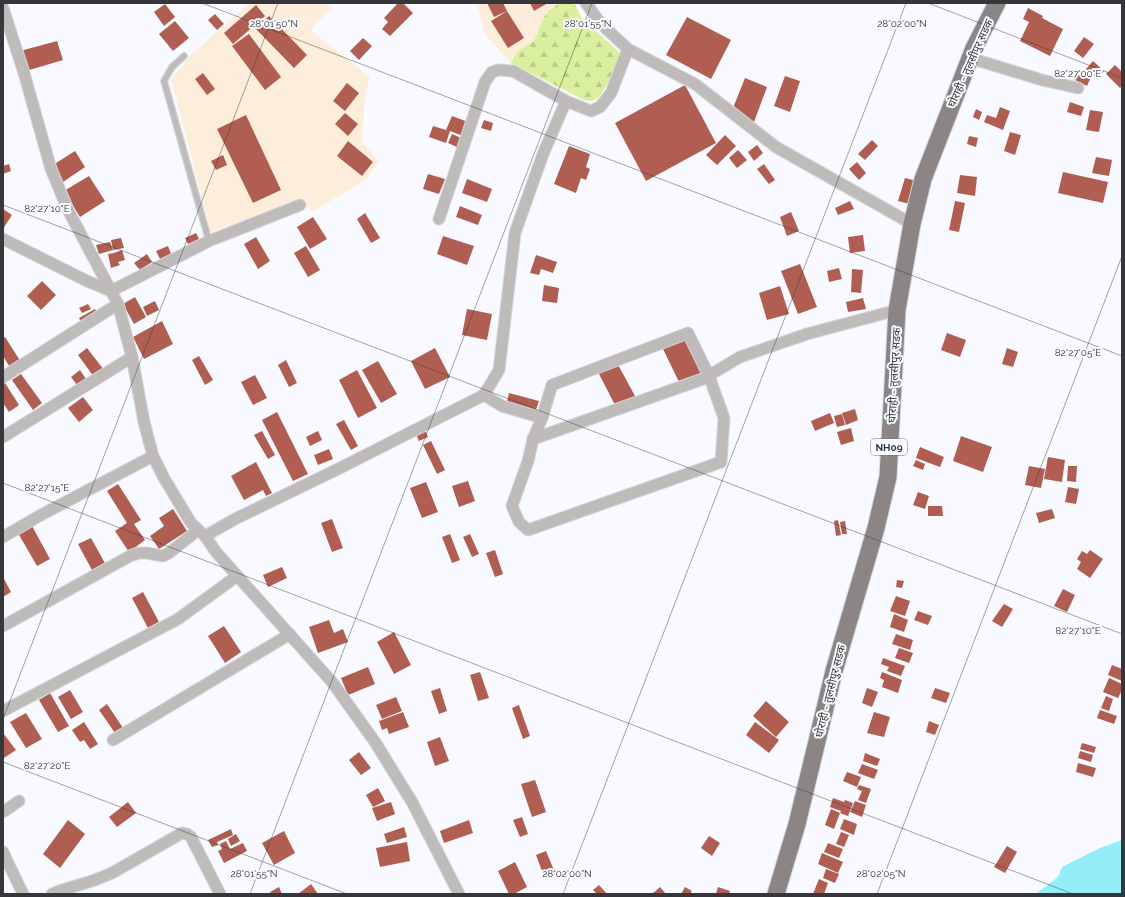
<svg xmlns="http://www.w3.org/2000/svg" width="1125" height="897" viewBox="0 0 1125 897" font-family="Raleway,'Noto Sans Devanagari',sans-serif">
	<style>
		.education { fill: #fdeedb }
		.forest { fill: url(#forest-firs) }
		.water { fill: #94eefa }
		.building { fill: #b05e52 }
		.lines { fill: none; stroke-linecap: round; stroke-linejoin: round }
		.lane-casing { stroke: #d5d7dc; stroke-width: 8 }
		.street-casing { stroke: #d5d7dc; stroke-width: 13 }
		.primary-casing { stroke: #d5d7dc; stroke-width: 19 }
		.lane { stroke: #bebbba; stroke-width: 5.5 }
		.street { stroke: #bebbba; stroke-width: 11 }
		.primary { stroke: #8b8685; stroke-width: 17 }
		.ticks { fill: none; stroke: #36373a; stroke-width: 1; stroke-opacity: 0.45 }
		.labels { text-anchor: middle; stroke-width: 4; stroke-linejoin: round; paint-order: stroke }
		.shield { fill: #f8faff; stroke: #707275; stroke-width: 1 }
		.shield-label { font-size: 10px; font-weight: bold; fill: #36373a }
		.street-label { font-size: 11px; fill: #36373a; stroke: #f8faff }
		.ticks-label { font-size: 10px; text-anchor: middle; fill: #36373a; stroke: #f8faff; stroke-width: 4; stroke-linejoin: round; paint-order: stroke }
	</style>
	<defs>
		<pattern id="forest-firs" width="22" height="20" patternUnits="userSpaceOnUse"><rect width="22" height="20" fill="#daf09e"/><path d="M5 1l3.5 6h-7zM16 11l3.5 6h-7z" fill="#bcce89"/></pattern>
	</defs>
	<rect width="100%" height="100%" fill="#f8faff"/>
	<g class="education">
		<polygon points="249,3 326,3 331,8 310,30 370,77 365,96 362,141 379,162 365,180 312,212 301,200 211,232 171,79 191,55"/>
		<polygon points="476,3 559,3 549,11 544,17 534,41 517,51 511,63 485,34"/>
	</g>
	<path class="forest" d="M559 3H574L582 18 620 53C615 66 605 99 591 101 589 101 586 100 584 100L511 63 517 51 534 41 544 17 549 11Z"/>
	<polygon class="water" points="1122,840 1122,894 1033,894 1037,893 1058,877 1062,867 1100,848"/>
	<g class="building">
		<polygon points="398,3 403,3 413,13 390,36 382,29 388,22 384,18"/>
		<polygon points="487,3 503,3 507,11 494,17"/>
		<polygon points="530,3 548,3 534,11"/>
		<polygon points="165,4 175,17 164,26 154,12"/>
		<polygon points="256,5 265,16 233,44 224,33"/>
		<polygon points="1028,8 1043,16 1042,18 1063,29 1050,56 1020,41 1029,22 1023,19"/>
		<polygon points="507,11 524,38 508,48 491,21"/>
		<polygon points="215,14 224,24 217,30 208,20"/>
		<polygon points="269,16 307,55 294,68 256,29"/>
		<polygon points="687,17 731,40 711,79 666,55"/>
		<polygon points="175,21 189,38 173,51 159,34"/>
		<polygon points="249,34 281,77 265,90 232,46"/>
		<polygon points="1084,37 1094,44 1083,58 1074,51"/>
		<polygon points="363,38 372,46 359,60 350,51"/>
		<polygon points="57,41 63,60 26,71 20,51"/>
		<polygon points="1093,61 1104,71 1097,79 1086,69"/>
		<polygon points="1115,65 1122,72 1122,86 1120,88 1106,74"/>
		<polygon points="1075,69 1091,77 1087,86 1071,78"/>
		<polygon points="203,73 215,89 207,95 195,79"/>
		<polygon points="785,76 800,81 790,112 774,106"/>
		<polygon points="745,78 767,87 754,122 731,113"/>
		<polygon points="347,83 359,93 345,111 333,101"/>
		<polygon points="685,85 716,143 646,181 615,123"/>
		<polygon points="1070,102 1084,107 1081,116 1067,112"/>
		<polygon points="1000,107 1010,111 1003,130 984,122 987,115 996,118"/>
		<polygon points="976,109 982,112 979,120 973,117"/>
		<polygon points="1090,110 1103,112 1099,132 1086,130"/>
		<polygon points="345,113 358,124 348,136 335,124"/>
		<polygon points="246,115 281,190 253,203 217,129"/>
		<polygon points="452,116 468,122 463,136 450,131 446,143 429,137 433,126 446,130"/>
		<polygon points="484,120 493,123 491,131 481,128"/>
		<polygon points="1010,132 1021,135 1015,155 1004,151"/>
		<polygon points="452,134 461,138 457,147 448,143"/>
		<polygon points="725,135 736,146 717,165 706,155"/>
		<polygon points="969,136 978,138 976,147 967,144"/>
		<polygon points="872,140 878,146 865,160 858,154"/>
		<polygon points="348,141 373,162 362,176 337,156"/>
		<polygon points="757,145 763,153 754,161 748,152"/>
		<polygon points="569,146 590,154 586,167 590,169 586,180 581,178 576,193 554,184"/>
		<polygon points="738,150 747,160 737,168 729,158"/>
		<polygon points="75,151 85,167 63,182 53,165"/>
		<polygon points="223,155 227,165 216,170 211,161"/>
		<polygon points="1096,157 1112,160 1109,176 1092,173"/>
		<polygon points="857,162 866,173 859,180 849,169"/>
		<polygon points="9,164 11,171 3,174 3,166"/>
		<polygon points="764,164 775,180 769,184 757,169"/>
		<polygon points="1063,172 1108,182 1103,203 1058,193"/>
		<polygon points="428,174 445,179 439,194 423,189"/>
		<polygon points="960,175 977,177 975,196 957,193"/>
		<polygon points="89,176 105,201 80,217 64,191"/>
		<polygon points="905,178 917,181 910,204 898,201"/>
		<polygon points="467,179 492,189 487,202 462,193"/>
		<polygon points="850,201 854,209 838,215 835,208"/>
		<polygon points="955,201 965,203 959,232 949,230"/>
		<polygon points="460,206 482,215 478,225 456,217"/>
		<polygon points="3,209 12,215 3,229"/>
		<polygon points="791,212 799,231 787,236 780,217"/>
		<polygon points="365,213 380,238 371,243 357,219"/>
		<polygon points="313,217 327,239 310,249 297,227"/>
		<polygon points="196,233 199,239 188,244 185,238"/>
		<polygon points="863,235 865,251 850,253 848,237"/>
		<polygon points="443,236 474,246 467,265 437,254"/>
		<polygon points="256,237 270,261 258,269 244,244"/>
		<polygon points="121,238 124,248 113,250 111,240"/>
		<polygon points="110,242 113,250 99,254 96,245"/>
		<polygon points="168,246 171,254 160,259 156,251"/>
		<polygon points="306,246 320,270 308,277 294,253"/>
		<polygon points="122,250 125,260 118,262 120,265 111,268 108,254 114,253 114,254 114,253"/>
		<polygon points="147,254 152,262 140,270 134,263"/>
		<polygon points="536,255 557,262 553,273 541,269 539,275 530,273"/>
		<polygon points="800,264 817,307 798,314 781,271"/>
		<polygon points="839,268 842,279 829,282 827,271"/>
		<polygon points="852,269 863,270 861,293 851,292"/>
		<polygon points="42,281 56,295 41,310 27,296"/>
		<polygon points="544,285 559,288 557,303 542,301"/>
		<polygon points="780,286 789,314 767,320 759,293"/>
		<polygon points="135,297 146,317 134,324 123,304"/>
		<polygon points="863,298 866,309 848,312 846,302"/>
		<polygon points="155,301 159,310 147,316 143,307"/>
		<polygon points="88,304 91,309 82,313 79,308"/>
		<polygon points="95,309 100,318 84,327 79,318"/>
		<polygon points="467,309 492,314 487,340 462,335"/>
		<polygon points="162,321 173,344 144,359 133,337"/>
		<polygon points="947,333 966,340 960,357 941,350"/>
		<polygon points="5,337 21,362 11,369 3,356 3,338"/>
		<polygon points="685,339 701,373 680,384 663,349"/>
		<polygon points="87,348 104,370 94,377 78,355"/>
		<polygon points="435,348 450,377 425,389 411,361"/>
		<polygon points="1007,348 1018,352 1013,367 1002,364"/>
		<polygon points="199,356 213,380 205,385 192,360"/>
		<polygon points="286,360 297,383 289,387 278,365"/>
		<polygon points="378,361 397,394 381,403 362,370"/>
		<polygon points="616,361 635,396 616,407 598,372"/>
		<polygon points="80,370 86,379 77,385 71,377"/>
		<polygon points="357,370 377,408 358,418 339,380"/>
		<polygon points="21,374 42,403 33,410 12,380"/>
		<polygon points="255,375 267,398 253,405 241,382"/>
		<polygon points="5,383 19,405 9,412 3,403 3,384"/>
		<polygon points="509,393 539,401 536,410 507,402"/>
		<polygon points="83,397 93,410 79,422 68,408"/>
		<polygon points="855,409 858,420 846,425 842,413"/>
		<polygon points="277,412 308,474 293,481 262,420"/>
		<polygon points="830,413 834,423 815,431 811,421"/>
		<polygon points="842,414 845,425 837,427 834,416"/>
		<polygon points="344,420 358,446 351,450 336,424"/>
		<polygon points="851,428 854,441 841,445 837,432"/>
		<polygon points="425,430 428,437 419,441 416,434"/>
		<polygon points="262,431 275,455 268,459 254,435"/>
		<polygon points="318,431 322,440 310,446 306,437"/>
		<polygon points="961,436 992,447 983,472 953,461"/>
		<polygon points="431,441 445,470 437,474 423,445"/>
		<polygon points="920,447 944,457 940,467 916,458"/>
		<polygon points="329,449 333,459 318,465 314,455"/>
		<polygon points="1048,457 1065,460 1062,482 1044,479"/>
		<polygon points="916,460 925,464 923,470 913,466"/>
		<polygon points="256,462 272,493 266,496 263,490 244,500 231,476"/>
		<polygon points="1029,466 1045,469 1041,488 1025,485"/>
		<polygon points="1068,466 1077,466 1076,482 1067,481"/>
		<polygon points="468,481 475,501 459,507 452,486"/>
		<polygon points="426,482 438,512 422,518 410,488"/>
		<polygon points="118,484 141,520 134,524 145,540 129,552 115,531 127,523 107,491"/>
		<polygon points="1068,487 1079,489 1076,504 1065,502"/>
		<polygon points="918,492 929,496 925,509 913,505"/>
		<polygon points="928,506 942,506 943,516 928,516"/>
		<polygon points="173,509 187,531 159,549 150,536 164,526 159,518"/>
		<polygon points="1052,509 1055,518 1039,523 1036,513"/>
		<polygon points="332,519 343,548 332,552 321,523"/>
		<polygon points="838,520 841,535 836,536 834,521"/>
		<polygon points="845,521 847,534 842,534 840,522"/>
		<polygon points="32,526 50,559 37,566 18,533"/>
		<polygon points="450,534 460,560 452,563 442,537"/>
		<polygon points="470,534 479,554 472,557 463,537"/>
		<polygon points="91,538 106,565 93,572 78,544"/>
		<polygon points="495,550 503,574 495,577 486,553"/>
		<polygon points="1090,550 1103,559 1090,578 1077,569 1081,562 1077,559 1082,551 1087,554"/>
		<polygon points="282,567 287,578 268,587 263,575"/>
		<polygon points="3,577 11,592 3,597"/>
		<polygon points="897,580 904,581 902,588 896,587"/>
		<polygon points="1063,589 1075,595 1067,612 1054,606"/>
		<polygon points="143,592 159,622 148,628 132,598"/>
		<polygon points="896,596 910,601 905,616 890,611"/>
		<polygon points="1004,604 1013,609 1002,627 992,621"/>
		<polygon points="918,611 932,616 928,625 914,620"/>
		<polygon points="894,614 908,620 904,632 890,627"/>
		<polygon points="329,620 334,633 343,629 348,642 318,653 309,627"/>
		<polygon points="224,626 241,652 225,663 208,636"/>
		<polygon points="394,632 411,665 394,674 377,642"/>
		<polygon points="896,634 913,640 910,650 892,644"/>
		<polygon points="899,648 913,653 909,663 895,658"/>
		<polygon points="883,658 905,666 901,676 887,671 889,667 881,664"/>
		<polygon points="1112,665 1122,669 1122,681 1108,675"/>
		<polygon points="368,667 375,684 348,695 341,678"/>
		<polygon points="480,672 489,698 478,701 470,675"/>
		<polygon points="882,672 902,680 898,693 882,687 884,680 880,678"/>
		<polygon points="1109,678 1122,684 1122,690 1118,698 1103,692"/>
		<polygon points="440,688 447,711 439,714 431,691"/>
		<polygon points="867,688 878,692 872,707 862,703"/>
		<polygon points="935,688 950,693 946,703 931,698"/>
		<polygon points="70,690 83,712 71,719 58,697"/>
		<polygon points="50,693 69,726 58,732 39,700"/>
		<polygon points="1106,696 1113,699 1109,711 1101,708"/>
		<polygon points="396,697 402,711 382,719 376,705"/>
		<polygon points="766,701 789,722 776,737 753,716"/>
		<polygon points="107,704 123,728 115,733 99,710"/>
		<polygon points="519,705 530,736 523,739 512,708"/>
		<polygon points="1100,710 1117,716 1114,724 1097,718"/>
		<polygon points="403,712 409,727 389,734 387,728 382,730 379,721"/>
		<polygon points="874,712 890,717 884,737 867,733"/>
		<polygon points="26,713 42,739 26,748 10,722"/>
		<polygon points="929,721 939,725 935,735 926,732"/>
		<polygon points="84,722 98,744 90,749 84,740 80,742 72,730"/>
		<polygon points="755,722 779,740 769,753 746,735"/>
		<polygon points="3,733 16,750 4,758 3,757"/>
		<polygon points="440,737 449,761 435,766 427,742"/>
		<polygon points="1082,743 1096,747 1094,753 1080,749"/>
		<polygon points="1080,751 1093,755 1091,762 1078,758"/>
		<polygon points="359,752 371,768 361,775 349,760"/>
		<polygon points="865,753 880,759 877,766 863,761"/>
		<polygon points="1078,763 1096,768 1093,777 1076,772"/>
		<polygon points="862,764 878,770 874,779 858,773"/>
		<polygon points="847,772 861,777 857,787 843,781"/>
		<polygon points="535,780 546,812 532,817 521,784"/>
		<polygon points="859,785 871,789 866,803 858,800 862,791 857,789"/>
		<polygon points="378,788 385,801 373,807 366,795"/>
		<polygon points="833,798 844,802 845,800 853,803 848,816 840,813 841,811 830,807"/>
		<polygon points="855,801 866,805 862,817 850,812"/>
		<polygon points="128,802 136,813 117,827 109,817"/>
		<polygon points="391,802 395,814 377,821 372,808"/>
		<polygon points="831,809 840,813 834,829 825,825"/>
		<polygon points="522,817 528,834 520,837 513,820"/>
		<polygon points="844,819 857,824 854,835 840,829"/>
		<polygon points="68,820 85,834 60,868 43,854"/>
		<polygon points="469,820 473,833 444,843 440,831"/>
		<polygon points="404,827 407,837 387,843 384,834"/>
		<polygon points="231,829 233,835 217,842 218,845 212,847 208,840"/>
		<polygon points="284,831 295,853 274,865 262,843"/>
		<polygon points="841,832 849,835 844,847 836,844"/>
		<polygon points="236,834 240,841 231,846 228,839"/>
		<polygon points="709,836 720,843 712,856 701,848"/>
		<polygon points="226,841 230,849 243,843 247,851 224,863 218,851 222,849 220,844"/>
		<polygon points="407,842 410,861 380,867 376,848"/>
		<polygon points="828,843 843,849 839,858 824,852"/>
		<polygon points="1007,846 1017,852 1005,873 994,867"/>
		<polygon points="546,851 556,875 545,879 536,855"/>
		<polygon points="822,853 843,862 838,873 818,864"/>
		<polygon points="515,862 527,887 514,894 509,894 498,871"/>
		<polygon points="826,869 839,874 835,883 823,878"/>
		<polygon points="819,879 828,883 824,894 813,894"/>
		<polygon points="311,884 318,894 298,894"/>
		<polygon points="599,885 607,894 597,894 593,890"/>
		<polygon points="279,887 282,894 271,894 270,892"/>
		<polygon points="660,887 666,894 652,894"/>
		<polygon points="685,887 692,891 690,894 681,894"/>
		<polygon points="718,887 730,891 729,894 716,894"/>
	</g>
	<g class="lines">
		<defs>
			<polyline id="lane" points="184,56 172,67 164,81 209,241"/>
			<g id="street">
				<polyline points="586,3 601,24 628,49 695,84 776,147 912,224"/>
				<polyline points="3,8 24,73 51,169 68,210 111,291 170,261 209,241 300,205"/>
				<polyline points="970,58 1042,80 1078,88"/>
				<polyline points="439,219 485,82 492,72 498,70 513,71 566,101 591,111 600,107 611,93 628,49"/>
				<polyline points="3,239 87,281 111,291 118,304 132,357 144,422 153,456 164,478 191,523 205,536 216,552 332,682 375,742 412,802 459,894"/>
				<polygon points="688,333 709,376 724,418 721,462 528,530 519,522 512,506 528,461 533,439 542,418 552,385"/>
				<polyline points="3,377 118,304"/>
				<polyline points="484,395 499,370 515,233 543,154 566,101"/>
				<polyline points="3,437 132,357"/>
				<polyline points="533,439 703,379 740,357 807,334 897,310"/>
				<polyline points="205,536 235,519 340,468 484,395 502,406 542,418"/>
				<polyline points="3,537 39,516 153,456"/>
				<polyline points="3,626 130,556 139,553 147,553 163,556 169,553 198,530"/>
				<polyline points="3,711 178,619 237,576"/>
				<polyline points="113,740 290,634"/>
				<polyline points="3,812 19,801"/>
				<polyline points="3,852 23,894"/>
				<polyline points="52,894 59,891 95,880 112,873 182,833 187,834 191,837 220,894"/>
			</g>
			<polyline id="primary" points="776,894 797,824 834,671 876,528 888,477 897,310 912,224 923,179 974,48 997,3"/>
		</defs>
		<use href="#lane" class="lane-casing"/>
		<use href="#street" class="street-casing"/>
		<use href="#primary" class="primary-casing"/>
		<use href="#lane" class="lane"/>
		<use href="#street" class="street"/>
		<use href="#primary" class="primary"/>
	</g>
	<path class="ticks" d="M202 3 1122 356M928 3 1122 78M3 205 1122 634M3 483 1073 894M3 719 278 3M3 762 347 894M250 894 592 3M563 894 906 3M877 894 1122 256"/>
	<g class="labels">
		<rect class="shield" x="871" y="439" width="36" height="16" rx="3"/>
		<g class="shield-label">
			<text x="889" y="451">NH09</text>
		</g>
		<g class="street-label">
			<text transform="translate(970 63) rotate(-66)" y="4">घोराही - तुलसीपुर सडक</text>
			<text transform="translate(894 375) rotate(-87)" y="4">घोराही - तुलसीपुर सडक</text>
			<text transform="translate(830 691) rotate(-76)" y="4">घोराही - तुलसीपुर सडक</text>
		</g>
	</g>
	<g class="ticks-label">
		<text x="902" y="27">28°02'00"N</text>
		<text x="274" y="27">28°01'50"N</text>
		<text x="588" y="27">28°01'55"N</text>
		<text x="1078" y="77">82°27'00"E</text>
		<text x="47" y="212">82°27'10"E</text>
		<text x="1078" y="356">82°27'05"E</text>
		<text x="47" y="491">82°27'15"E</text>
		<text x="1078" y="634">82°27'10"E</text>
		<text x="47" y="769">82°27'20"E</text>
		<text x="254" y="877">28°01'55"N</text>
		<text x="567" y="877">28°02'00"N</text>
		<text x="881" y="877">28°02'05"N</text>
	</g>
	<rect width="1125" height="897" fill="none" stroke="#36373a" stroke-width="8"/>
</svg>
